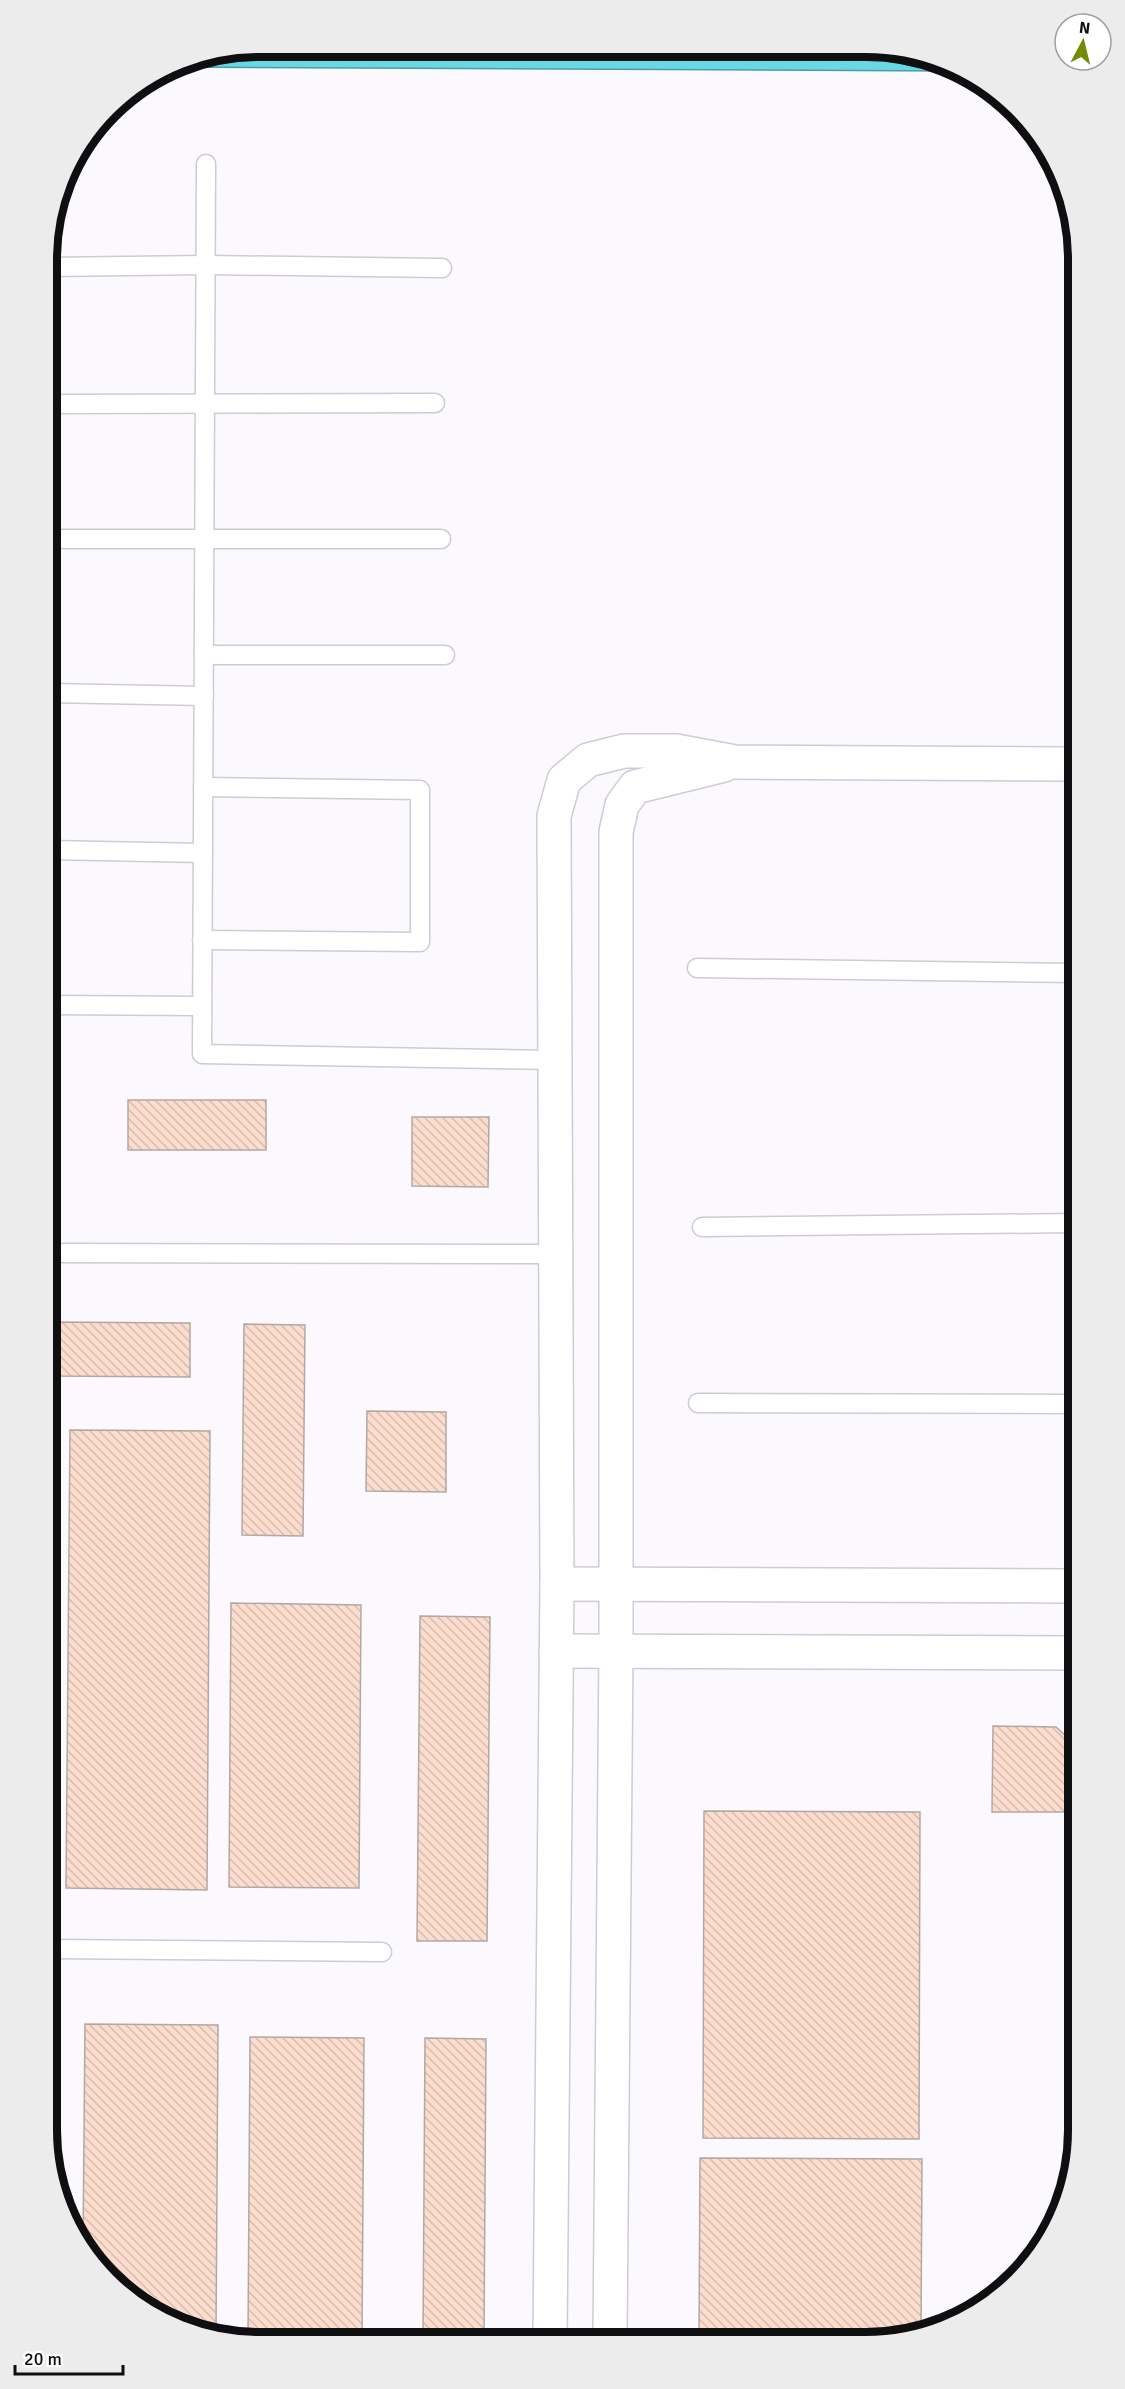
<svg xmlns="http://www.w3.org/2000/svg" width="1125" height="2389" viewBox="0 0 1125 2389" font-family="Signika,sans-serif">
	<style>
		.water { fill: #68d9e4; stroke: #4d9ca5; stroke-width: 1.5 }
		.building { fill: url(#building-back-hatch); stroke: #b1a8a4; stroke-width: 1.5 }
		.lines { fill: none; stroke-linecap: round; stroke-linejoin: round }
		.lane-casing { stroke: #cecbd4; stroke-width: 21 }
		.secondary-casing { stroke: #cecbd4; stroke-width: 36 }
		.lane { stroke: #fff; stroke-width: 18 }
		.secondary { stroke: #fff; stroke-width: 33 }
		.rim { fill: none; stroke: #0f0e11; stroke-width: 8 }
	</style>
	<defs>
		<pattern id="building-back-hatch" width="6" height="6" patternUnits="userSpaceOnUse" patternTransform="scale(1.5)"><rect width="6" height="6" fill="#fcdccd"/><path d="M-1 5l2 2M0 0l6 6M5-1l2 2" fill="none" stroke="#d7bcaf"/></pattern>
	</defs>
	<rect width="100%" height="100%" fill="#fbf9fe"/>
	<polygon class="water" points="259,47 907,51 948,71 171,67 178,63"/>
	<g class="building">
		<rect x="128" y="1100" width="138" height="50"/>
		<polygon points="412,1117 489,1117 488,1187 412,1186"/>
		<polygon points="51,1322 190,1323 190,1377 51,1376"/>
		<polygon points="244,1324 305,1325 303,1536 242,1535"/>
		<polygon points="367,1411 446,1412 446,1492 366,1491"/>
		<polygon points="70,1430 210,1431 207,1890 66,1888"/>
		<polygon points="231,1603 361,1605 359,1888 229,1887"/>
		<polygon points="420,1616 490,1617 487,1941 417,1941"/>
		<polygon points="993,1726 1056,1727 1077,1746 1077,1812 992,1812"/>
		<polygon points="704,1811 920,1812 919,2139 703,2138"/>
		<polygon points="85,2024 218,2025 216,2337 119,2289 83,2246"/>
		<polygon points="250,2037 364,2038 362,2338 248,2338"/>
		<polygon points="425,2038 486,2039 484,2337 423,2338"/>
		<polygon points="700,2158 922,2159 921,2335 699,2336"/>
	</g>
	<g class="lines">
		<defs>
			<g id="lane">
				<polyline points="206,164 202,1054 555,1060"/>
				<polyline points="47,267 206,265 442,268"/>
				<polyline points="48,404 435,403"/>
				<polyline points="48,539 441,539"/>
				<polyline points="204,655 445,655"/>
				<polyline points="49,693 204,696"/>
				<polyline points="49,850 203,853"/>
				<polyline points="202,940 420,942 420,790 203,787"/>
				<polyline points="697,968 1074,973"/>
				<polyline points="50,1005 202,1006"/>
				<polyline points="702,1227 1075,1223"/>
				<polyline points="51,1253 555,1254"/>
				<polyline points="698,1403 1075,1404"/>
				<polyline points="53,1949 382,1952"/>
			</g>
			<g id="secondary">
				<polyline points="557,1584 1076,1586"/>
				<polyline points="556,1651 1076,1653"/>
				<polyline points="550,2337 557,1584 554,816 564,780 588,760 624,751 676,751 735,762 1073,764"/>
				<polyline points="610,2337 616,1650 616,832 622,805 635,787 724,765"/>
			</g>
		</defs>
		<use href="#lane" class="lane-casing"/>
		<use href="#secondary" class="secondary-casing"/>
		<use href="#lane" class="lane"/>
		<use href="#secondary" class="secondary"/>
	</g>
	<path d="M0 0H1125V2389H0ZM259 57H866A202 202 0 0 1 1068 259V2130A202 202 0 0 1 866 2332H259A202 202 0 0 1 57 2130V259A202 202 0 0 1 259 57Z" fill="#ececec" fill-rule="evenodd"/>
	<path class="rim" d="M259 57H866A202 202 0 0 1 1068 259V2130A202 202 0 0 1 866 2332H259A202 202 0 0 1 57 2130V259A202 202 0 0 1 259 57Z"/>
	<g transform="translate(1083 42) rotate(7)"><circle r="28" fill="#ffffff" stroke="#9f9fa0" stroke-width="1.5"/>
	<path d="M0-4.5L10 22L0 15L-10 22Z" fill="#708b04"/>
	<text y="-9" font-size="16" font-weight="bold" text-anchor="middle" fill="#0f0e11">N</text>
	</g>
	<path d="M15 2365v9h108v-9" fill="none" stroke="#0f0e11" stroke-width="3"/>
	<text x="24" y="2365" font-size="18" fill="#0f0e11" stroke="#ffffff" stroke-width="4.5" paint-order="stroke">20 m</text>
</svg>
